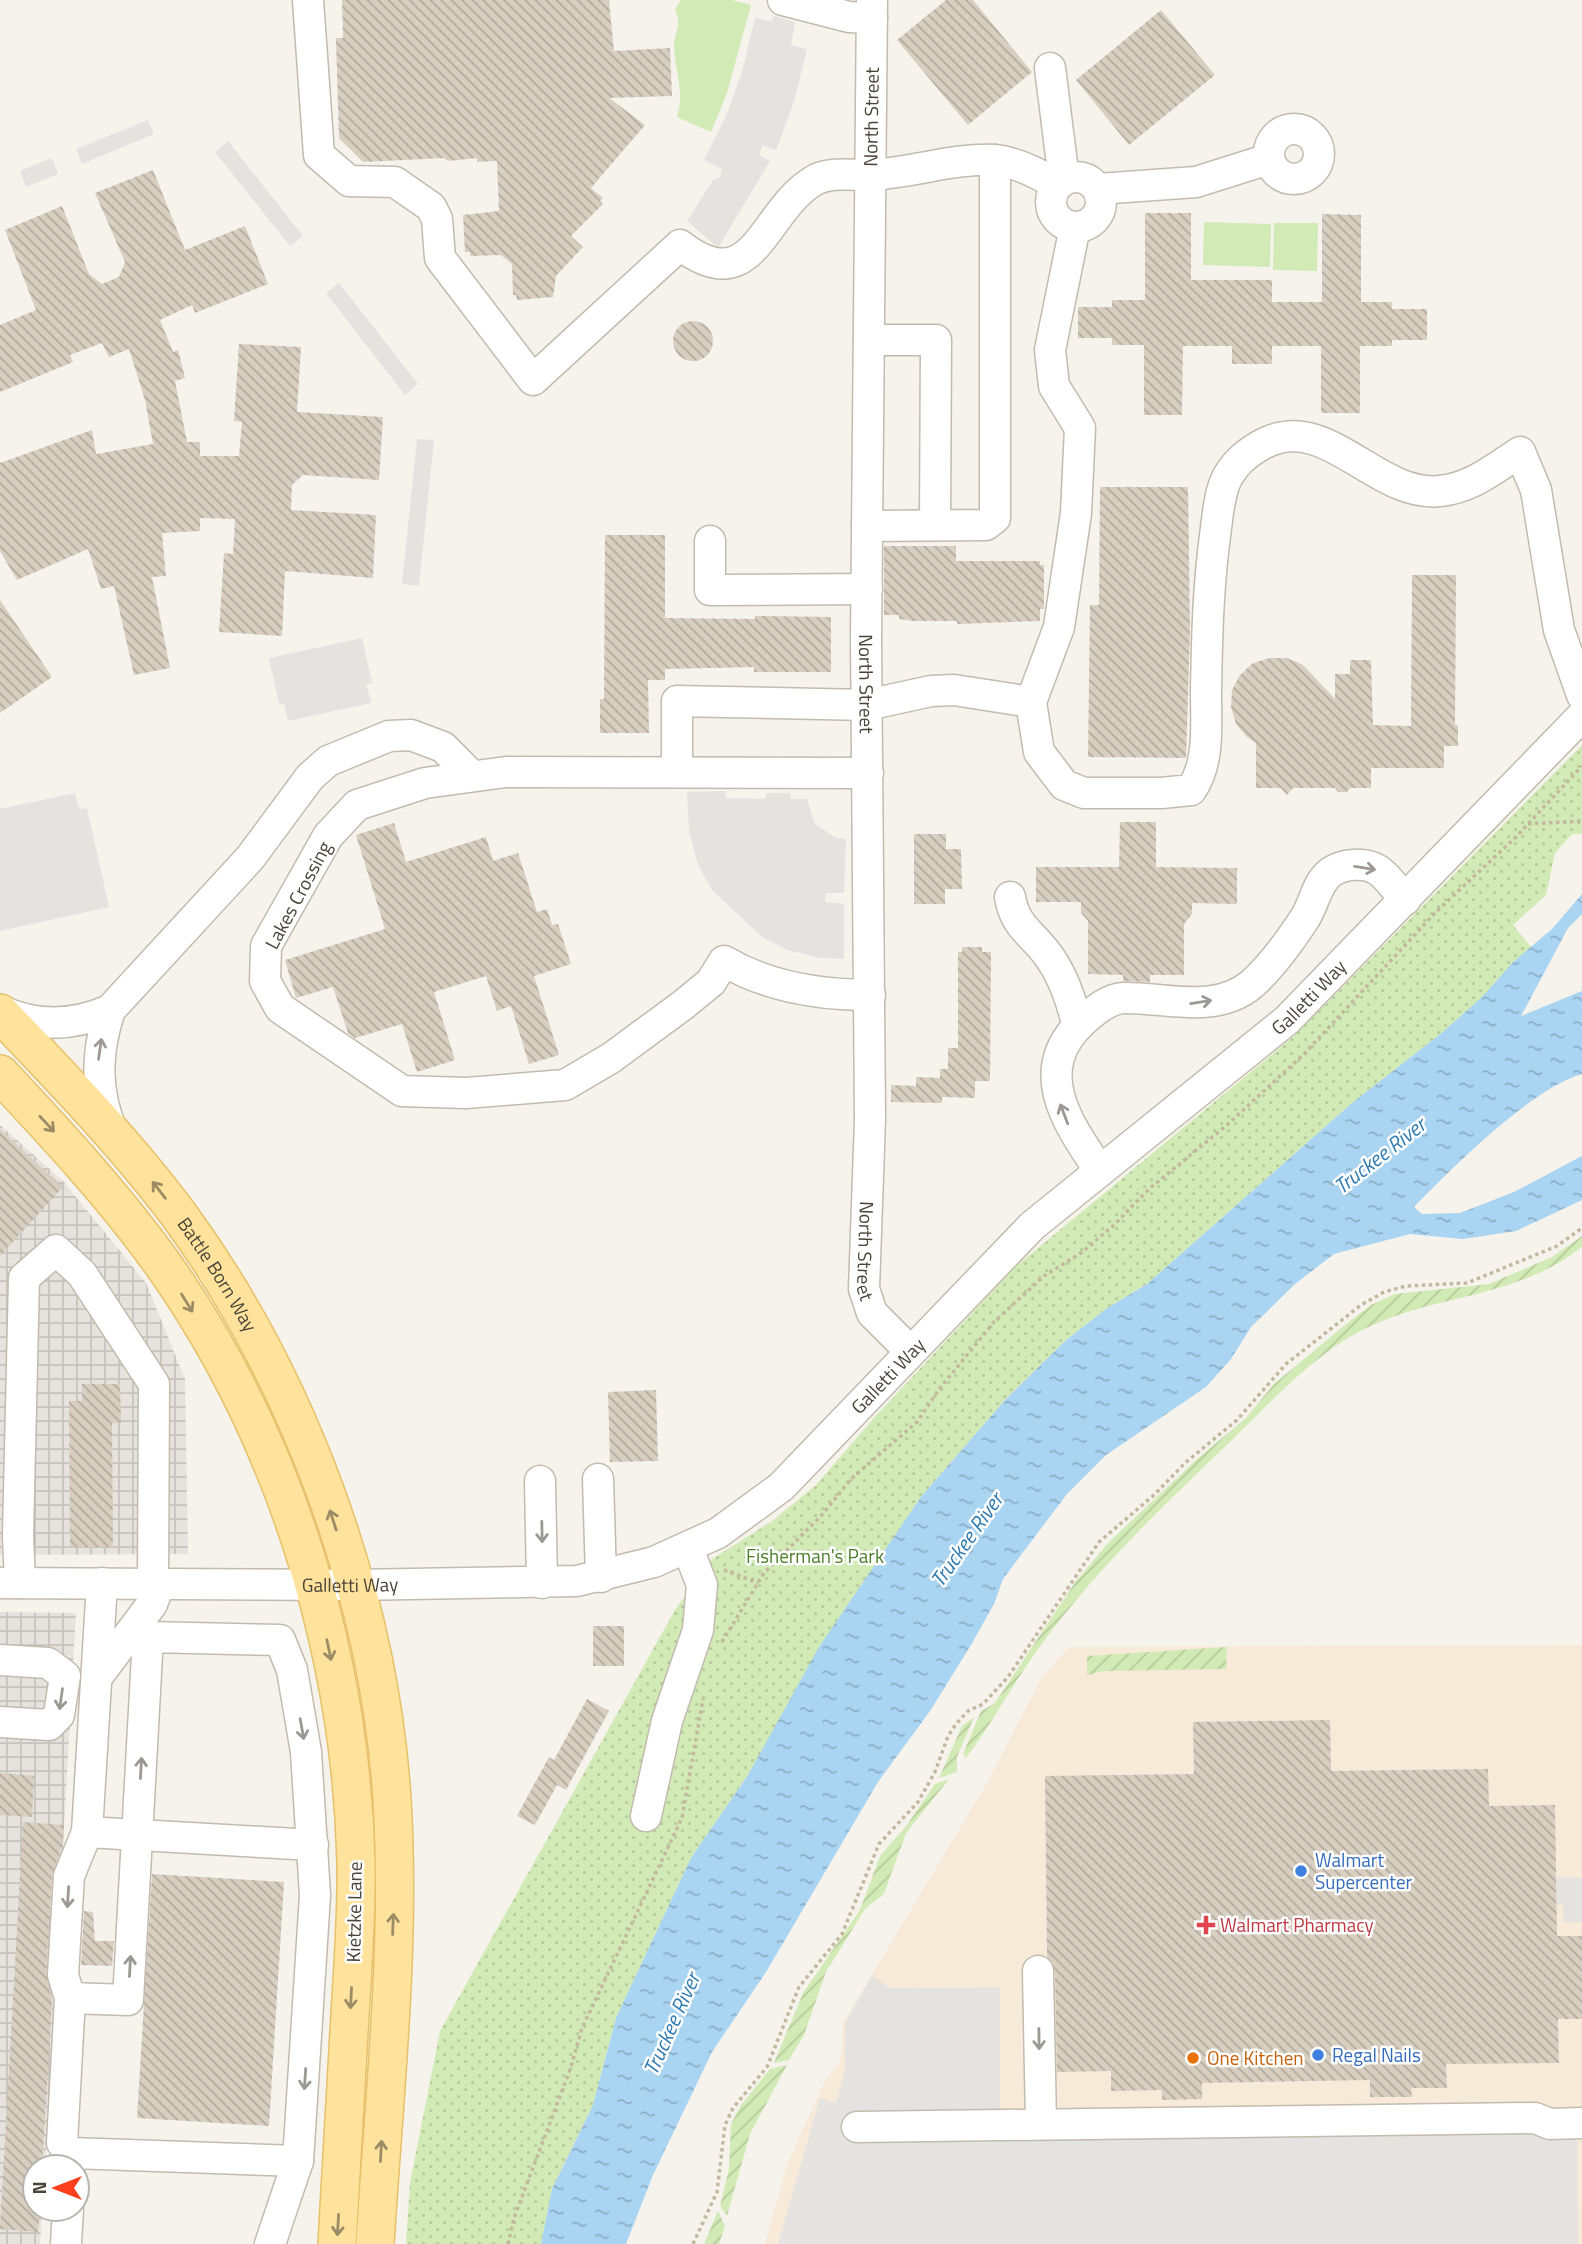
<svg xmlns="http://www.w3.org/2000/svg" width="1582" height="2244" viewBox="0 0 1582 2244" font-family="'Titillium Web',sans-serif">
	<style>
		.commercial { fill: #f7ead8 }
		.industrial { fill: url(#industrial-grid) }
		.grass { fill: #d2eab5 }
		.park { fill: url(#park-dots) }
		.garden { fill: url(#garden-furrows) }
		.parking { fill: #e5e3e0 }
		.water { fill: url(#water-ripples) }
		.building { fill: url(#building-back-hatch) }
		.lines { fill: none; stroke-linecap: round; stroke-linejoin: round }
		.minor-casing { stroke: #c2bbae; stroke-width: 33 }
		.major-casing { stroke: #e6c16a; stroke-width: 40 }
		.path { stroke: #c4b79f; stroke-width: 3.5; stroke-dasharray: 3.5 3.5; stroke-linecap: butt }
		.minor { stroke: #fff; stroke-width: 30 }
		.major { stroke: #ffe39c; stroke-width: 37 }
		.oneway { stroke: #9c9892 }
		.oneway2 { stroke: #9c8c66 }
		.shop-dot { fill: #3f7fe0; stroke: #fff; stroke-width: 2.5 }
		.health-dot { fill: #e0444e; stroke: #fff; stroke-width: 2.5 }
		.food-dot { fill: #e8710a; stroke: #fff; stroke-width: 2.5 }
		.labels { text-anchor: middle; stroke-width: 5; stroke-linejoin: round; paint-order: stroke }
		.street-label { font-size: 19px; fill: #4b4439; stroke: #fff }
		.park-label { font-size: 19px; fill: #4a7f2a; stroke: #fff }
		.shop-label { font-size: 19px; fill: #366cbe; stroke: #fff; text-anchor: start }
		.health-label { font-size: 19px; fill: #be3a42; stroke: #fff; text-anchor: start }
		.food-label { font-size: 19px; fill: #c56008; stroke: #fff; text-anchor: start }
		.water-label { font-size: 21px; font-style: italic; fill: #2e7ab2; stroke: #fff }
	</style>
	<defs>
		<pattern id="industrial-grid" width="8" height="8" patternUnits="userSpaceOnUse" patternTransform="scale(1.75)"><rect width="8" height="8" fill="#e6e2dd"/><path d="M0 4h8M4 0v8" fill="none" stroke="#c7c3be"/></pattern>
		<pattern id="park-dots" width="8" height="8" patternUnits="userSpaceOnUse" patternTransform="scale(1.75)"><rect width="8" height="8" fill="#d2eab5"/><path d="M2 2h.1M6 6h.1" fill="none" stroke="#b6ca9c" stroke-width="1.8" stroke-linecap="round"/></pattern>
		<pattern id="garden-furrows" width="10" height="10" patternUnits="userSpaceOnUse" patternTransform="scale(1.75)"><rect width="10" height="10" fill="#d2eab5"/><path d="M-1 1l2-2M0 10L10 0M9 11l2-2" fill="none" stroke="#b6ca9c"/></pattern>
		<pattern id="water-ripples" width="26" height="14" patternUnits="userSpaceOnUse" patternTransform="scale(1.75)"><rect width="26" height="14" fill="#a9d4f2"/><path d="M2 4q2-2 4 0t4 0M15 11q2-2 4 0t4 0" fill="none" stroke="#8caec5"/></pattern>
		<pattern id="building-back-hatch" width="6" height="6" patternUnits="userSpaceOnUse" patternTransform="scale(1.75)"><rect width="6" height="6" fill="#d8cfc1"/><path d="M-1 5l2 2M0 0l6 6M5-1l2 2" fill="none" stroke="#b1aa9e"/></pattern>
	</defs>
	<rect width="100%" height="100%" fill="#f6f3ec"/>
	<polygon class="commercial" points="1582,1645 1582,2244 765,2244 787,2164 823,2085 841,2059 843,2023 987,1783 1042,1677 1069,1647"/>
	<g class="industrial">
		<polygon points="0,1125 63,1181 146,1283 185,1379 188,1554 0,1555"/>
		<polygon points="0,1612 76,1613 45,2167 35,2167 35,2209 42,2209 40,2244 0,2244"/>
	</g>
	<g class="grass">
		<path d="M681 0H732L751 5 727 93 711 132 677 117C685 93 675 71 674 47 674 32 683 25 675 10Z"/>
		<polygon points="1204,222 1271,224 1270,267 1203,265"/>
		<polygon points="1274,223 1318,223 1317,271 1273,270"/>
	</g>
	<polygon class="park" points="1582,745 1582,834 1572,834 1555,853 1546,895 1513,925 1531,947 1484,996 1443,1032 1352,1103 1147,1284 1106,1309 1065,1341 1005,1400 921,1497 844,1611 748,1775 691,1858 616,2018 593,2105 552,2189 541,2244 406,2244 410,2183 440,2031 675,1610 711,1560 772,1521 815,1486 873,1419 1015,1267 1293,1037"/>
	<g class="garden">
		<path d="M1582 1236V1247C1511 1303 1424 1292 1348 1338 1304 1365 1269 1404 1233 1439 1163 1506 1092 1573 1036 1652 1011 1687 991 1725 966 1758L963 1754 981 1711 995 1703 1076 1581 1109 1542 1196 1460 1246 1418 1274 1384 1345 1325 1371 1305 1395 1294 1489 1284 1552 1257Z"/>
		<polygon points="1227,1647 1226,1669 1104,1671 1087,1675 1087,1656"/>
		<polygon points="974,1717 957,1757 957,1772 939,1778 962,1726"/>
		<polygon points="949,1779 906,1833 884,1894 865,1909 826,1972 804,2035 789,2060 774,2063 803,1993 860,1910 880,1856 907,1825 935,1784"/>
		<polygon points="787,2065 750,2134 727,2216 720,2206 729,2169 731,2124 741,2105 770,2069"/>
		<polygon points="718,2211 725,2226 719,2244 704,2244"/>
	</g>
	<g class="parking">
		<polygon points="774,16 795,22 791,45 807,49 794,102 776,150 762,145 759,155 770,161 718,248 687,221 713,180 720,177 722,169 704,160 726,116 742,72 755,18 772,21"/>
		<polygon points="148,120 154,134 82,164 76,149"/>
		<polygon points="228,141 303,236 290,246 215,152"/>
		<polygon points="52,158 58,174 26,187 20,171"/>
		<polygon points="339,283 418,384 405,395 326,293"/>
		<polygon points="417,439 434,440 419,586 402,584"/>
		<polygon points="362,638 372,683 366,684 371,703 288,721 284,703 279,704 269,658"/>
		<polygon points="725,791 726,798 765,799 767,793 790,793 791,799 807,799 815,824 836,838 846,839 844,893 826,893 825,902 844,904 844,959 820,958 788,950 762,937 712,890 698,865 689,831 687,792"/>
		<polygon points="75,793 79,809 87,808 109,907 0,931 0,809"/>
		<polygon points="1557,1877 1582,1878 1582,1922 1563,1922 1563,1905 1557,1905"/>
		<polygon points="872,1976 890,1988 1000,1987 1000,2113 1577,2114 1578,2244 778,2244 820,2098 836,2103 845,2070 845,2023"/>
	</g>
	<path class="water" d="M1582 894V914L1568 928 1521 1016 1582 991V1074C1532 1088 1452 1168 1414 1207L1422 1214 1460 1213 1514 1192 1582 1156V1200L1516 1231 1463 1239 1410 1234 1334 1254 1295 1284 1251 1327 1231 1359 1206 1387 1106 1455 1067 1494 1003 1579 994 1604 971 1645 930 1711 878 1782 766 1972 712 2052 653 2175 626 2244H541L552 2189 593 2105 616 2018 691 1858 748 1775 819 1647 921 1497 1005 1400 1065 1341 1106 1309 1147 1284 1352 1103 1443 1032 1483 996 1513 962 1552 929Z"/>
	<g class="building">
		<polygon points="342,0 609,0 614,51 670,48 672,96 609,98 645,125 591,188 603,198 600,201 603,204 571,236 583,247 556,276 553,297 517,300 516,295 513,295 512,264 501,255 470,256 470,252 465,252 463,215 499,211 497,161 477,162 477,158 448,161 444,158 363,162 339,138 336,38 343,38"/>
		<polygon points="946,0 973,0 1032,72 968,125 897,40"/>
		<polygon points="1161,10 1215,75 1129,145 1076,80"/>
		<polygon points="153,170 185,250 245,226 268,284 195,313 192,305 160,320 173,352 178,350 185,378 175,381 187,442 200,442 200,456 239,456 242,422 234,421 239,344 301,347 297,412 383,417 379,480 303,475 292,485 291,510 376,515 373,578 285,571 282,636 219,632 224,553 233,554 235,519 200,518 200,531 162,533 166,576 152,577 170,668 134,675 114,586 101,589 88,549 17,580 0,551 0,463 92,430 96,454 153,444 145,400 129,349 109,357 102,343 70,355 73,362 0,392 0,325 36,310 5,230 62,206 89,274 102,284 119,277 125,262 95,193"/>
		<polygon points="1145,213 1191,213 1191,280 1272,280 1272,302 1322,302 1322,214 1361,215 1361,302 1392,302 1392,309 1427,309 1427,340 1392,340 1392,346 1360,346 1360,413 1321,413 1321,346 1272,346 1272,364 1232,364 1232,346 1183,346 1182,415 1144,415 1144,345 1112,345 1112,338 1078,338 1078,307 1112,307 1112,300 1145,300"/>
		<circle cx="693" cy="341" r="20"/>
		<polygon points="1100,487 1188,487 1190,629 1186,758 1088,757 1090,605 1099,605"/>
		<polygon points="605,535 665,535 665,618 755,619 755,616 831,617 831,672 754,672 754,667 665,669 665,680 648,680 649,733 600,733 600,699 604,699"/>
		<polygon points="884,546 956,546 956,561 1040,561 1040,565 1044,565 1044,609 1040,609 1040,621 957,624 957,621 912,621 899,619 899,615 884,615"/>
		<polygon points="1412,575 1456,575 1455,725 1458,725 1458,746 1444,746 1444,768 1371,768 1371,788 1350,788 1347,792 1338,792 1335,788 1293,788 1287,795 1281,788 1256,788 1256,743 1247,737 1236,724 1231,707 1232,690 1240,675 1253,663 1270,658 1287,658 1303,665 1335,699 1335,674 1350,674 1350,660 1371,660 1373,725 1411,726"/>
		<polygon points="0,600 52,677 0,713"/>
		<polygon points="1120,822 1156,822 1156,867 1237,868 1237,904 1192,903 1192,914 1184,924 1184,975 1150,975 1150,982 1123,981 1123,975 1088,974 1088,921 1081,913 1081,902 1036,902 1036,867 1119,867"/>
		<polygon points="394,823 406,862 486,837 493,861 518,853 537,912 547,909 552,925 558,924 571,964 534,976 559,1055 529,1064 511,1006 497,1011 486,976 434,992 455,1060 417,1072 402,1024 355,1038 348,1033 333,987 296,998 285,960 385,929 356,835"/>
		<polygon points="914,834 946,834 946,849 961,849 962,889 945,889 945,904 914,904"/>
		<polygon points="962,947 982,947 982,952 991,952 990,1081 975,1081 975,1098 942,1097 942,1103 891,1102 891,1085 916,1086 916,1077 940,1078 940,1069 948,1069 948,1048 958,1048 958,952 962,952"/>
		<polygon points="0,1129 63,1187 0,1256"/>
		<polygon points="82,1384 120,1384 121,1423 112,1423 113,1547 70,1547 69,1401 82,1401"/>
		<polygon points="656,1390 658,1461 610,1462 608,1392"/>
		<rect x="593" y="1626" width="31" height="40"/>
		<polygon points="587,1699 609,1711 566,1790 557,1785 535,1825 517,1816 549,1757 554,1760"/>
		<polygon points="1330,1720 1331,1771 1488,1769 1489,1806 1555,1805 1557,1936 1582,1936 1582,2019 1558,2019 1559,2063 1446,2064 1447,2088 1411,2088 1412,2097 1370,2097 1370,2080 1202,2083 1202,2099 1162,2100 1162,2090 1111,2091 1111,2071 1057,2072 1055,1971 1047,1956 1045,1776 1194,1774 1193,1722"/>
		<polygon points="0,1773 34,1776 32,1817 0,1815"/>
		<polygon points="23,1822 64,1825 62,1846 52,1875 46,1974 52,2000 49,2053 42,2167 35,2167 35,2209 40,2209 38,2232 0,2229"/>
		<polygon points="152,1874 284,1882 269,2126 137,2118"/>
		<polygon points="84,1911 93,1912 95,1941 114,1941 112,1966 81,1965"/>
	</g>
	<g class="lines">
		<defs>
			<g id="minor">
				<path d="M308 0 319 155 349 181 395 182 431 207 437 219 440 258 533 380 680 245C755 303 762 210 815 180 830 172 850 175 867 175 909 174 951 158 994 160 1017 162 1038 173 1057 185"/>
				<polyline points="783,0 849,17 872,18"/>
				<path id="s1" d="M872 0 866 640 870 1119 864 1289 872 1313 910 1351"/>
				<polyline points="1050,68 1064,180"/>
				<circle cx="1294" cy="154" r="25"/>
				<circle cx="1076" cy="202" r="25"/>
				<polyline points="1098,189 1196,182 1269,159"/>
				<polyline points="869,340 936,340 935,525"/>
				<polyline points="867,526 986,525 995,518 995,160"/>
				<polyline points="710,541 710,590 867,589"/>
				<polyline points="1031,702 1059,627 1076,513 1080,428 1054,386 1050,350 1075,227"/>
				<path d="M677 772V701L867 705 931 691 954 690 1031 702 1039 752 1064 785 1084 793H1161L1191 790C1210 763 1206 725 1206 692 1207 634 1208 586 1216 528 1218 512 1220 490 1228 476 1237 461 1247 453 1263 444 1326 410 1376 498 1440 491 1471 488 1494 469 1520 452L1536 490 1559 630 1582 695"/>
				<path d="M868 773 506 772 425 783 357 805 328 836 266 946 265 981 280 1008 402 1091 466 1093 565 1085 611 1058 683 1005 711 982 724 961C768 987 819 995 870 995"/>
				<path d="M1010 897C1015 927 1032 933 1048 955 1064 977 1071 1001 1078 1026"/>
				<path d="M0 1010C37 1028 73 1026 110 1010"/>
				<path d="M112 1131C95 1090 96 1052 110 1010L250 858 310 777 328 761 389 736 411 735 443 747 472 776"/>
				<path d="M1100 1171C1069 1125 1029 1071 1083 1021 1094 1011 1108 999 1123 998 1166 997 1215 1015 1252 984 1272 966 1290 941 1305 918 1314 904 1317 882 1331 872 1343 864 1364 862 1376 869 1387 875 1397 891 1405 900"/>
				<polyline points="598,1479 601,1577"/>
				<polyline points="540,1481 542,1583"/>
				<path id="s2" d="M0 1583 353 1585 577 1581 654 1562 718 1533 781 1487 1032 1226 1287 1020 1582 716"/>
				<polyline points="20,1583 18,1536 24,1278 56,1250 82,1274 154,1384 153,1582"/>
				<polyline points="0,1660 48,1663 65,1676 59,1715 49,1725 0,1722"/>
				<polyline points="97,1677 152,1604 160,1583"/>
				<polyline points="646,1816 667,1721 698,1630 702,1585 688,1549"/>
				<polyline points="87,1832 313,1845"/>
				<polyline points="1038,1971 1041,2124"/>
				<polyline points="70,1998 128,2000 148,1637 280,1640 292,1670 306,1752 315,1895 298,2161 270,2244"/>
				<polyline points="857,2127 1535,2118 1550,2124 1582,2123"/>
				<polyline points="71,2153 298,2161"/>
				<polyline points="70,2167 71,2153 62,2143 70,1998 63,1975 69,1876 87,1832 102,1583"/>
				<polyline points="66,2244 68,2209"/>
			</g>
			<g id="major">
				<path id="s3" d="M0 1013C62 1078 125 1143 179 1215 299 1379 379 1596 392 1799 401 1946 384 2097 375 2244"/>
				<path d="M0 1074C57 1135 113 1195 162 1263 284 1435 351 1651 356 1862 357 1913 353 1964 350 2015 346 2091 341 2168 337 2244"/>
			</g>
		</defs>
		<use href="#minor" class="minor-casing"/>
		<use href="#major" class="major-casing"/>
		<g class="path">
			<polyline points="1528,824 1582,821"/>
			<polyline points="724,1570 758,1583"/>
			<polyline points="722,1642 764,1573 821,1516 851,1479 917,1422 940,1388 994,1322 1044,1276 1081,1253 1113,1226 1149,1189 1227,1125 1304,1054 1436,912 1516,837 1582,766"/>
			<polyline points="508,2244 514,2218 571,2067 582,2028 682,1818 703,1699"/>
			<polyline points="693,2244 717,2192 725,2125 733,2108 767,2067 799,1987 842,1934 879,1844 918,1802 935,1772 948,1736 956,1724 968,1711 983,1704 1008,1677 1099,1542 1154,1495 1185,1463 1237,1420 1286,1364 1361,1305 1384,1292 1406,1286 1467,1283 1557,1246 1582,1228"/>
		</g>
		<use href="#minor" class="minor"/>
		<use href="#major" class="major"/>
	</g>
	<defs><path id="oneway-shaft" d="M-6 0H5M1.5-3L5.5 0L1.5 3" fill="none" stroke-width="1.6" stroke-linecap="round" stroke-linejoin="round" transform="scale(1.75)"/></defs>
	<g class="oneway">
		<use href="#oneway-shaft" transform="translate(1365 868) rotate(9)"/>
		<use href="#oneway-shaft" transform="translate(1201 1002) rotate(-9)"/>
		<use href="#oneway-shaft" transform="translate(100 1049) rotate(-82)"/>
		<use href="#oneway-shaft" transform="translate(1064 1114) rotate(-111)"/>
		<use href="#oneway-shaft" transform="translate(542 1532) rotate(89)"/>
		<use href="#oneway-shaft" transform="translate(61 1699) rotate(98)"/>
		<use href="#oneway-shaft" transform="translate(302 1729) rotate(80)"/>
		<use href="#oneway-shaft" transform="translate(141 1768) rotate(-87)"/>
		<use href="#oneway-shaft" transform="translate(68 1897) rotate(94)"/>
		<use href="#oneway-shaft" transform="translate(130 1966) rotate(-87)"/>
		<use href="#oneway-shaft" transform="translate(1039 2039) rotate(89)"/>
		<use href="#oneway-shaft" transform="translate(305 2079) rotate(94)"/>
	</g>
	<g class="oneway2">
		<use href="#oneway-shaft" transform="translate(47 1124) rotate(47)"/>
		<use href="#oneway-shaft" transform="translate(159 1190) rotate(-128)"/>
		<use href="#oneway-shaft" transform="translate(187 1303) rotate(58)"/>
		<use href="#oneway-shaft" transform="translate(333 1520) rotate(-108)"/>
		<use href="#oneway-shaft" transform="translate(329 1650) rotate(78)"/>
		<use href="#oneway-shaft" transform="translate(393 1924) rotate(-88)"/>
		<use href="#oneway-shaft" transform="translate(351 1998) rotate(93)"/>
		<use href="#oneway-shaft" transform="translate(381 2151) rotate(-87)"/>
		<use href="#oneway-shaft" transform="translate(338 2225) rotate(93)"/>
	</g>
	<g class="shop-dot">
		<circle cx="1301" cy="1871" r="7"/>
		<circle cx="1318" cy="2055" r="7"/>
	</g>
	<path class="health-dot" d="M1202.5 1914.5h7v7h7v7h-7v7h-7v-7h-7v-7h7z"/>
	<circle class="food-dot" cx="1193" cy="2058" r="7"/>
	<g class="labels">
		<g class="street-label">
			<text transform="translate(871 117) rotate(-89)" y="7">North Street</text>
			<text dy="7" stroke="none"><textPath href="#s1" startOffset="684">North Street</textPath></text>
			<text transform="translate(298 895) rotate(-62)" y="7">Lakes Crossing</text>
			<text dy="7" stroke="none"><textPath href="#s2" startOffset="1526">Galletti Way</textPath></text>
			<text dy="7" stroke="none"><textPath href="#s1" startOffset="1251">North Street</textPath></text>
			<text dy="7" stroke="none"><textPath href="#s3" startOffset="341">Battle Born Way</textPath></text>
			<text dy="7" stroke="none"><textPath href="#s2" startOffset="959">Galletti Way</textPath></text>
			<text dy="7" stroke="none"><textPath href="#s2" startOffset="350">Galletti Way</textPath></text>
			<text transform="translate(354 1912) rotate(-89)" y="7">Kietzke Lane</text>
		</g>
		<g class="park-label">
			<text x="815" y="1563">Fisherman's Park</text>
		</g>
		<g class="shop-label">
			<text x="1315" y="1867">Walmart<tspan x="1315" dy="22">Supercenter</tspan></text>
			<text x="1332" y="2062">Regal Nails</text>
		</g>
		<g class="health-label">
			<text x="1220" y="1932">Walmart Pharmacy</text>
		</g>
		<g class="food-label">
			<text x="1207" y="2065">One Kitchen</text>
		</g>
		<g class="water-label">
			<text transform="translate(1380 1156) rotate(-38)" y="7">Truckee River</text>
			<text transform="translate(967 1540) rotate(-55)" y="7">Truckee River</text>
			<text transform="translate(672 2024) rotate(-66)" y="7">Truckee River</text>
		</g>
	</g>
	<g transform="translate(56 2188) rotate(270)"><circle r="33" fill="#ffffff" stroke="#b7b4b0" stroke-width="2"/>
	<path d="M0-5L12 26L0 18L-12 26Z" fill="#fc3f1d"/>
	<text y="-10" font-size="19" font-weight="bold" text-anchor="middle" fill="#4b4439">N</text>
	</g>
</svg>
